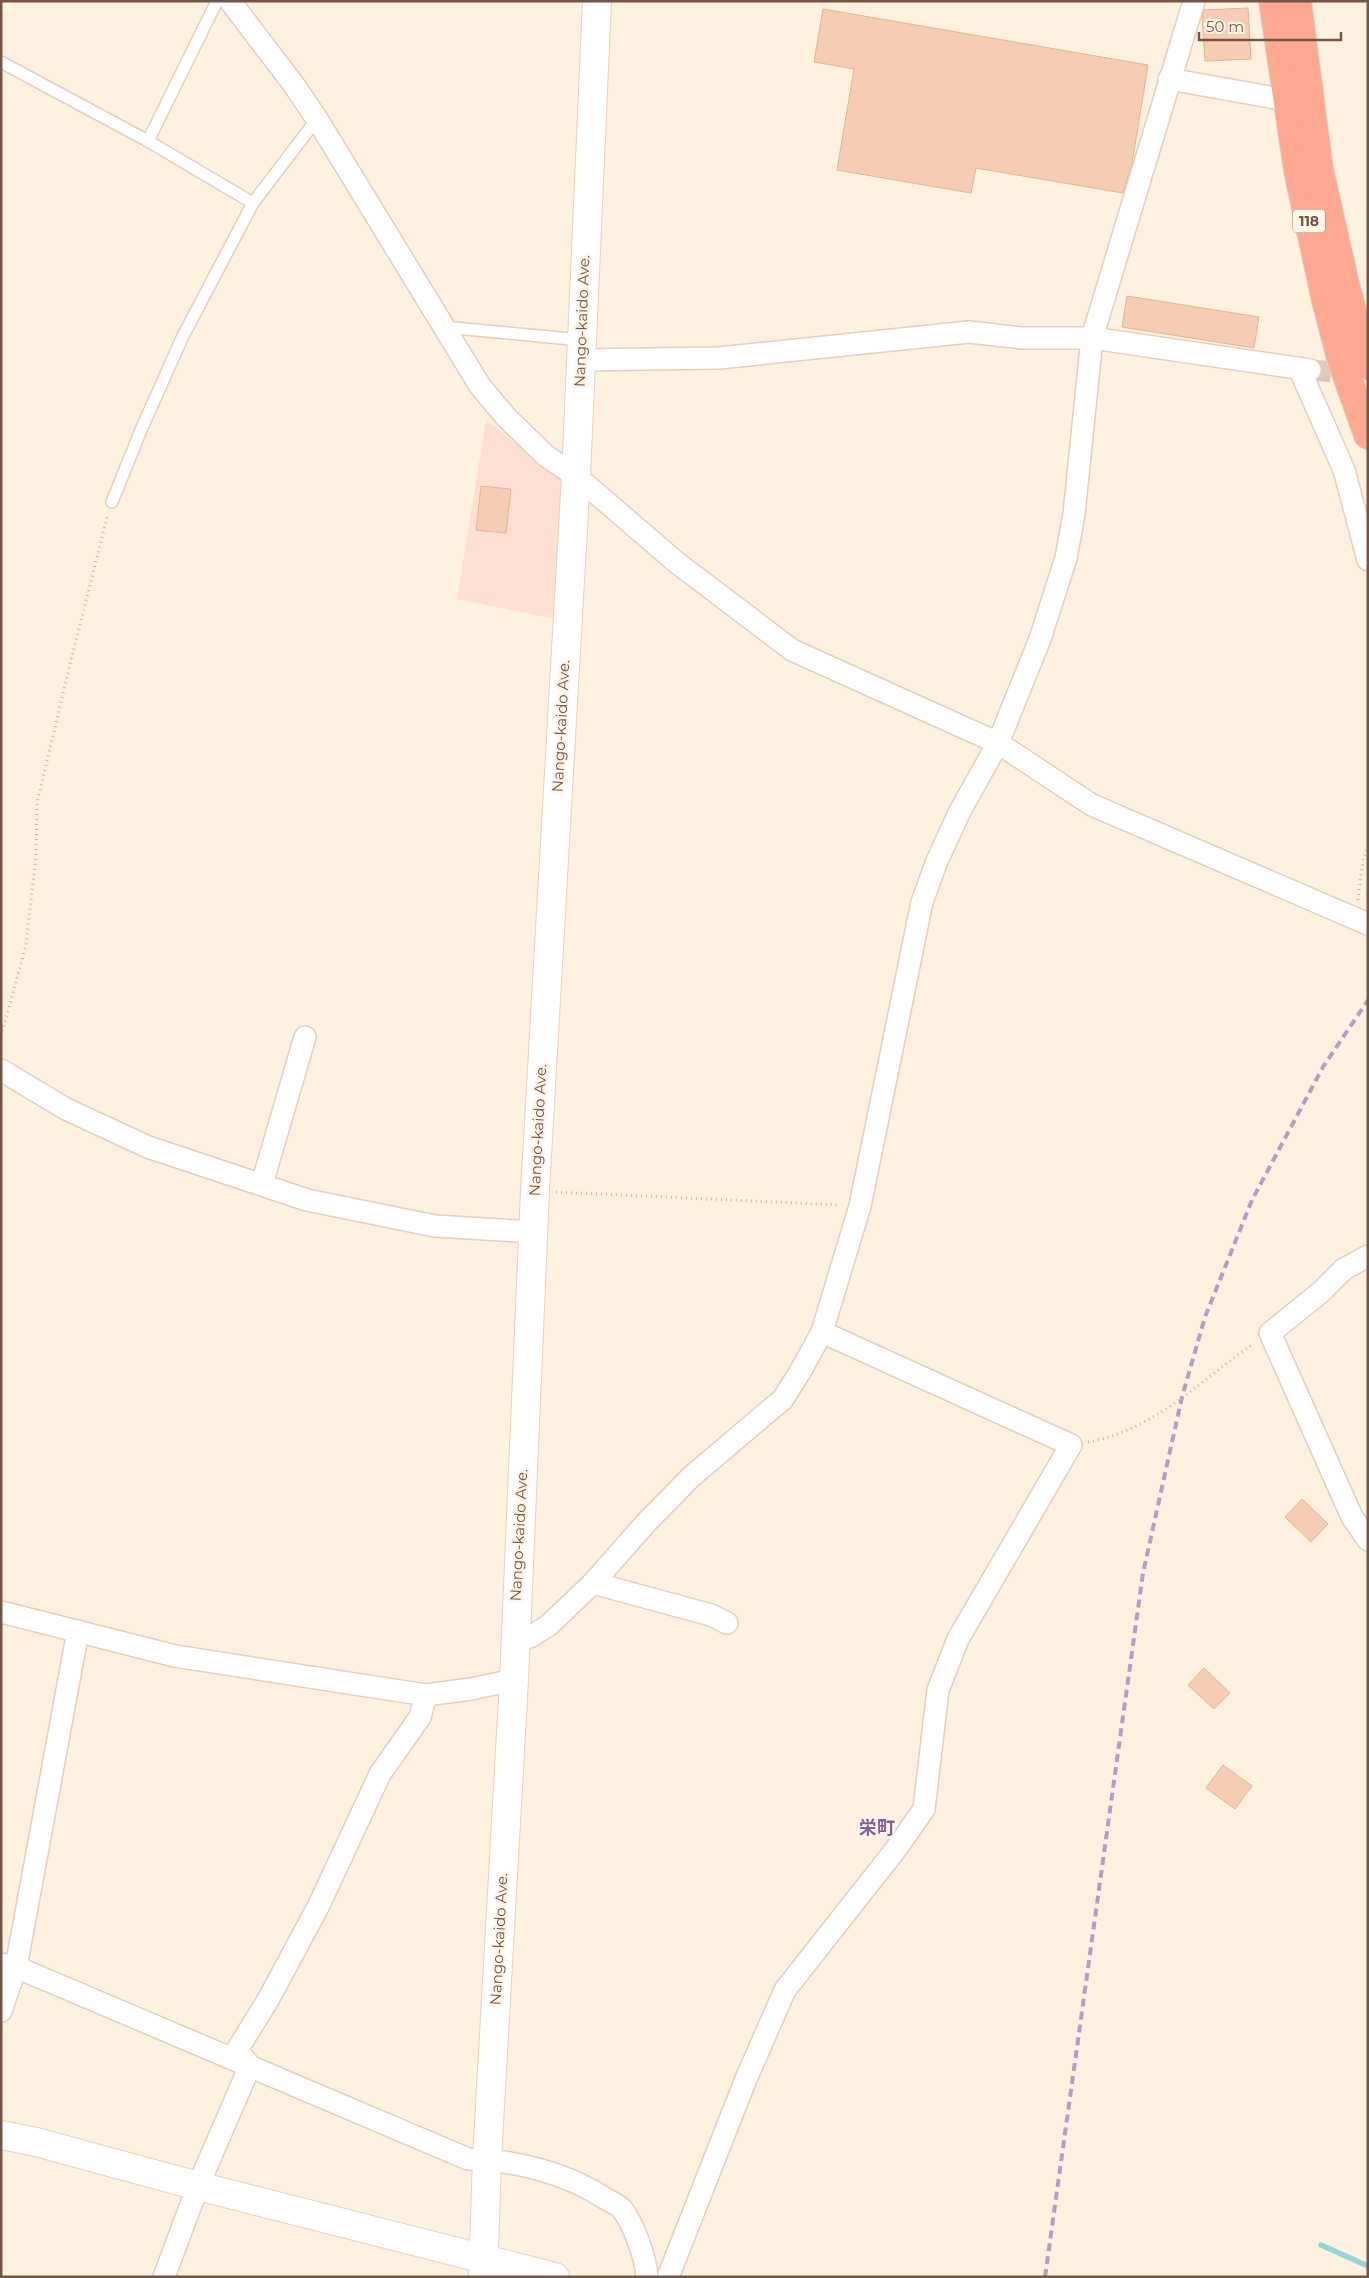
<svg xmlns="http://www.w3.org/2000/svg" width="1369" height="2278" viewBox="0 0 1369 2278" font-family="Montserrat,'Noto Sans JP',sans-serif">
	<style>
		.commercial { fill: #ffded3 }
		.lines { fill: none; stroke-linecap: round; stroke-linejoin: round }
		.stream { stroke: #99d4db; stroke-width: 5.5 }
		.building { fill: #f6ccb5; stroke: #e9b194 }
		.street-tunnel { stroke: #dccab9; stroke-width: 21; stroke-dasharray: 21 11; stroke-linecap: butt }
		.lane-casing { stroke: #e5cebe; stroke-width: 14 }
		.street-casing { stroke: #e5cebe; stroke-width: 24 }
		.secondary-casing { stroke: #eacfbb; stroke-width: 30 }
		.highway-casing { stroke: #dcd3cf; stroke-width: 30 }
		.path { stroke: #daaf99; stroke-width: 3; stroke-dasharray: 1 4; stroke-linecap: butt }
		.lane { stroke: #fff; stroke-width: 11 }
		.street { stroke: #fff; stroke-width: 21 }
		.secondary { stroke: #fff; stroke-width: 28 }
		.highway { stroke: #fda991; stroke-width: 28 }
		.rail { stroke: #b39ec8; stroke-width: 4; stroke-dasharray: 8 5; stroke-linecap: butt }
		.labels { text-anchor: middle; stroke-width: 5; stroke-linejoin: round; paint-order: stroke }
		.shield { fill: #fff5e8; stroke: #a08576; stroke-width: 1 }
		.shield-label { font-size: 14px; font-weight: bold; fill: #775545 }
		.street-label { font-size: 15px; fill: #775545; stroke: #fff5e8 }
		.quarter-label { font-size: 18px; font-weight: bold; fill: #84609b; stroke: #fff5e8 }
	</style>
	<rect width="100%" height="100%" fill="#fef1e0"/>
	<polygon class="commercial" points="486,420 568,484 560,620 457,599"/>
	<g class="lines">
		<polyline class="stream" points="1321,2245 1368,2266"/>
	</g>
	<g class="building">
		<polygon points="1248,8 1251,59 1205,61 1202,17 1204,10"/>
		<polygon points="823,9 1148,65 1132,164 1123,193 976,168 971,193 837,170 854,69 814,62"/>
		<polygon points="1127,296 1259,317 1254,348 1122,327"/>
		<polygon points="481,486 511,489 506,533 476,530"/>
		<polygon points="1302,1499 1328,1524 1311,1542 1285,1517"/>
		<polygon points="1204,1668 1230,1693 1214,1709 1188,1685"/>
		<polygon points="1223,1765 1252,1786 1235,1809 1206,1788"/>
	</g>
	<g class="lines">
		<polyline class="street-tunnel" points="1310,370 1360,374"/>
		<defs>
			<g id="lane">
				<polyline points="1,62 148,141 253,203"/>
				<polyline points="148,141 217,1"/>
				<polyline points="444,327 581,340"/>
				<polyline points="112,502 141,430 182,338 253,203 317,119"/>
			</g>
			<g id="street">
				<polyline points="230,1 294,85 317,119 480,386 506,417 546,456 576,476 676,562 792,650 998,743 1092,805 1368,924"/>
				<polyline points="1169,79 1287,100"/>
				<polyline points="581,360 719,358 969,332 1022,338 1092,338 1310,370"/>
				<polyline points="1299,368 1344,470 1368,560"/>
				<polyline points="1,1070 66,1109 148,1147 307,1200 435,1226 533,1232"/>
				<polyline points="262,1184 305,1037"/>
				<polyline points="1368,1256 1344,1269 1321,1292 1270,1333 1352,1517 1368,1540"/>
				<polyline points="593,1583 711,1615 727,1623"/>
				<polyline points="1,1612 175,1656 426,1695 471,1689 514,1680"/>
				<polyline points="515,1642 532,1636 549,1625 593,1583 645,1524 691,1477 783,1399 800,1372 822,1332 860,1206 922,902 937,861 960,811 998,743 1040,639 1066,558 1074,514 1092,338 1194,1"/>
				<path d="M1 1964 16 1967 468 2159C515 2160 567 2173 606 2199 611 2202 619 2205 622 2209 634 2225 646 2258 647 2277"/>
				<polyline points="1,2011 16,1967 78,1631"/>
				<polyline points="250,2066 237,2050 268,2000 319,1905 380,1774 420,1717 426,1695"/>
				<polyline points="164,2277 198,2186 250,2066"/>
				<polyline points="668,2277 746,2079 785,1990 896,1849 924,1809 938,1690 958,1639 1071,1445 822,1332"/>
			</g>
			<g id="secondary">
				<polyline points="1,2135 36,2142 198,2186 555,2277"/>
				<polyline points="483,2277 487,2159 514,1680 535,1191 576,476 597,1"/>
			</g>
			<g id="highway">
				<polyline points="1273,1 1298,171 1326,301 1342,362 1368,435"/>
				<polyline points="1297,1 1319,169 1346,288 1368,366"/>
			</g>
		</defs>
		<use href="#lane" class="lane-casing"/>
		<use href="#street" class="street-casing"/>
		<use href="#secondary" class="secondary-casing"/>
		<use href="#highway" class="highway-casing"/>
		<g class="path">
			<polyline points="1358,900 1363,860 1368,845"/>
			<polyline points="1,1036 26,945 36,855 37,803 71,660 108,514"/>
			<polyline points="556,1192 840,1205"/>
			<path d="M1088 1442C1153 1431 1201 1380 1253 1344"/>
		</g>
		<use href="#lane" class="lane"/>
		<use href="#street" class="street"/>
		<use href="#secondary" class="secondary"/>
		<use href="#highway" class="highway"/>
		<polyline class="rail" points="1045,2277 1143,1573 1182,1397 1205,1317 1252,1200 1323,1067 1368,1000"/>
	</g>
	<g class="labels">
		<rect class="shield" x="1293" y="209.5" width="32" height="23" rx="4"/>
		<g class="shield-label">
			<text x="1309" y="226">118</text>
		</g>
		<g class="street-label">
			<text transform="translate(582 321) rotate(-88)" y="5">Nango-kaido Ave.</text>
			<text transform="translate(561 726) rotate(-87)" y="5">Nango-kaido Ave.</text>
			<text transform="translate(538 1130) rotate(-87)" y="5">Nango-kaido Ave.</text>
			<text transform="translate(519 1535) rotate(-87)" y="5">Nango-kaido Ave.</text>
			<text transform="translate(499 1939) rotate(-87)" y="5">Nango-kaido Ave.</text>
		</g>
		<g class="quarter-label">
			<text x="877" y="1834">栄町</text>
		</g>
	</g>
	<rect width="1369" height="2278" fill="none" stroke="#775545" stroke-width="5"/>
	<path d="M1199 32v8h142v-8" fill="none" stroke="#775545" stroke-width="2.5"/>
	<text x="1206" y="32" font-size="15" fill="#775545" stroke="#fff5e8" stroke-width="4" paint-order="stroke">50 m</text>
</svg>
